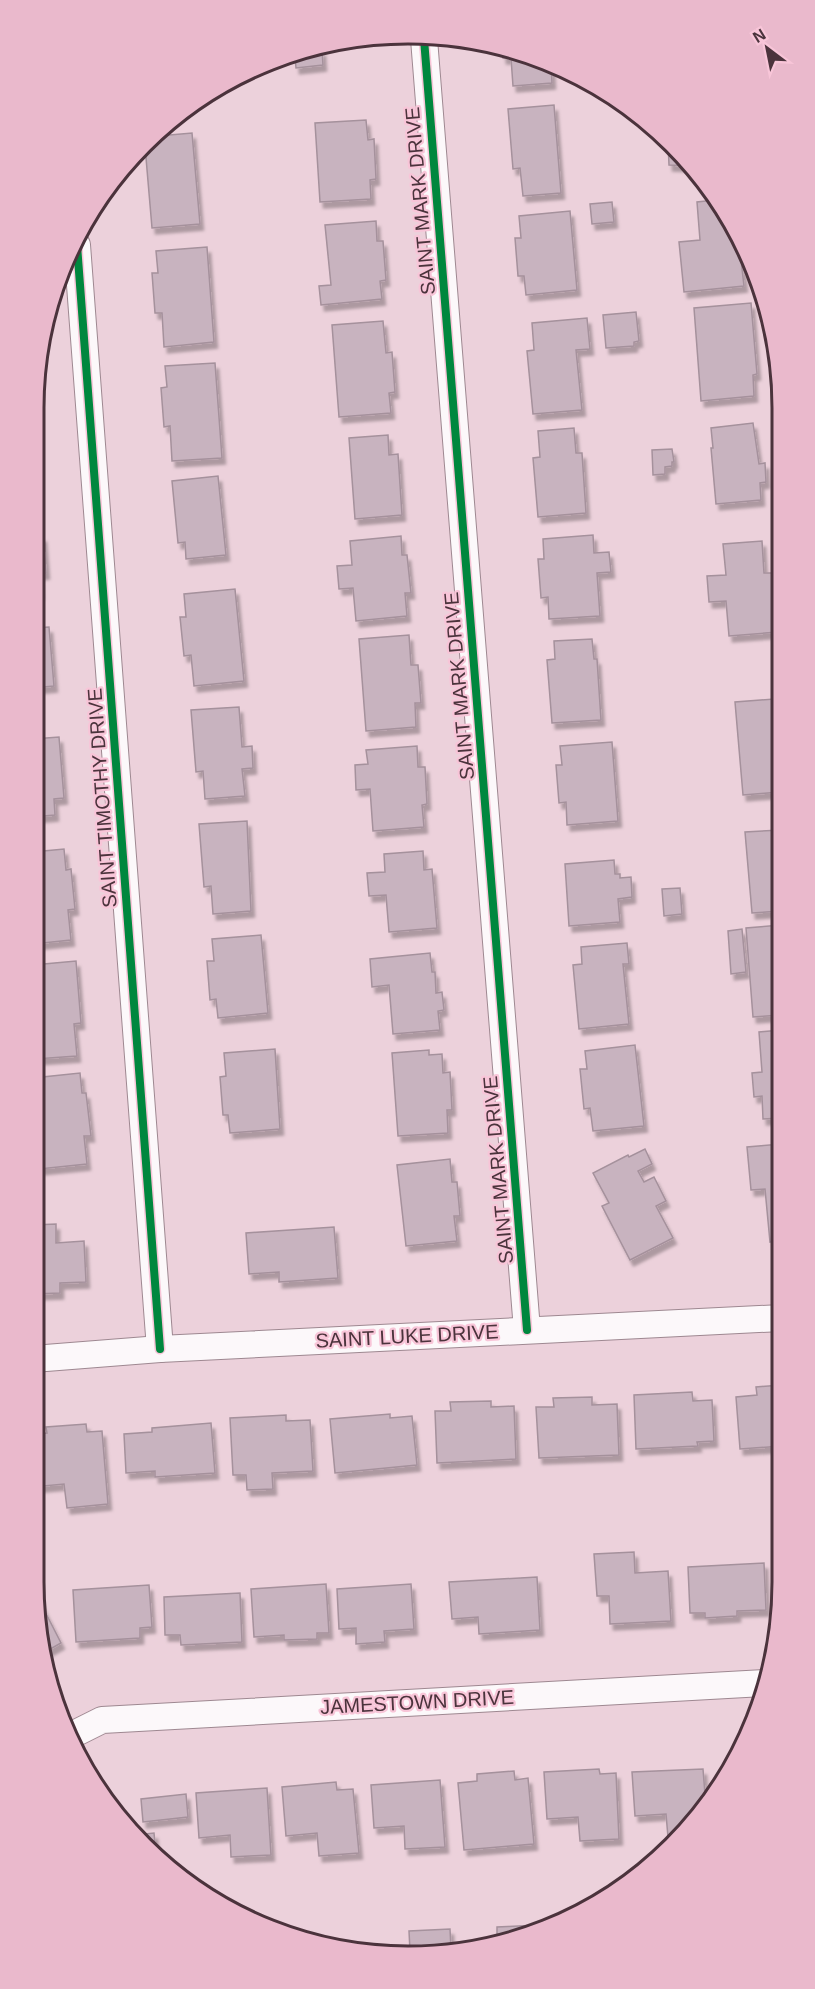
<svg xmlns="http://www.w3.org/2000/svg" width="815" height="1989" viewBox="0 0 815 1989" font-family="Arial,sans-serif">
	<style>
		.building { fill: #c8b3bf; stroke: #a5919c; stroke-width: 1.5; filter: url(#shadow) }
		.lines { fill: none; stroke-linecap: round; stroke-linejoin: round }
		.street-casing { stroke: #9e8891; stroke-width: 28 }
		.street { stroke: #fcf8fa; stroke-width: 26 }
		.cycleway-casing { stroke: #f8c5d8; stroke-width: 11 }
		.cycleway { stroke: #00873e; stroke-width: 8 }
		.labels { text-anchor: middle; stroke-width: 4.5; stroke-linejoin: round; paint-order: stroke }
		.street-label { font-size: 20px; fill: #4b333c; stroke: #f8c5d8 }
		.rim { fill: none; stroke: #4b333c; stroke-width: 3 }
	</style>
	<defs>
		<filter id="shadow"><feDropShadow dx="3.5" dy="6" stdDeviation="1.5" flood-color="#0004"/></filter>
	</defs>
	<rect width="100%" height="100%" fill="#ecd1db"/>
	<g class="building">
		<polygon points="502,49 528,53 551,64 552,83 513,86 511,58 503,58"/>
		<polygon points="322,50 323,65 296,68 295,57"/>
		<polygon points="554,105 561,193 523,196 520,168 513,169 508,109"/>
		<polygon points="366,120 368,140 374,139 376,179 370,180 371,199 320,202 315,123"/>
		<polygon points="192,133 200,224 152,228 145,146 158,136"/>
		<polygon points="668,143 689,161 693,166 669,165"/>
		<polygon points="715,200 744,242 749,259 741,260 744,286 684,292 679,242 700,240 697,202"/>
		<polygon points="612,202 614,222 592,224 590,204"/>
		<polygon points="570,211 577,290 526,295 524,276 518,276 515,238 521,238 519,216"/>
		<polygon points="376,221 377,241 383,241 386,280 380,281 382,299 321,305 319,286 331,285 325,225"/>
		<polygon points="207,247 214,342 164,347 162,313 155,313 152,273 158,273 156,251"/>
		<polygon points="751,303 757,374 753,375 754,396 701,401 694,308"/>
		<polygon points="636,312 639,341 634,342 634,346 606,348 603,315"/>
		<polygon points="587,318 590,349 576,350 582,410 533,414 527,351 534,350 532,323"/>
		<polygon points="383,321 386,353 392,352 395,392 389,393 391,413 339,417 332,325"/>
		<polygon points="215,363 222,458 172,461 170,426 164,427 161,388 167,387 165,366"/>
		<polygon points="753,423 759,464 765,463 766,482 760,483 761,500 716,504 711,448 713,448 711,428"/>
		<polygon points="574,428 576,453 582,453 586,513 538,517 533,458 540,457 538,431"/>
		<polygon points="388,435 389,455 398,454 402,515 355,519 349,438"/>
		<polygon points="672,449 674,462 672,462 672,466 665,467 665,474 653,475 652,450"/>
		<polygon points="218,476 226,555 186,559 185,542 178,543 172,481"/>
		<polygon points="35,514 37,537 43,536 46,573 39,574 40,593 33,594 33,515"/>
		<polygon points="593,535 594,553 609,552 611,572 597,573 600,616 549,619 548,597 541,598 538,559 544,559 543,539"/>
		<polygon points="401,536 402,555 407,555 411,593 405,593 407,616 356,621 353,588 339,589 337,566 352,565 350,541"/>
		<polygon points="762,541 764,573 772,573 778,632 729,636 726,601 709,602 707,576 726,575 723,544"/>
		<polygon points="235,589 244,681 194,686 191,655 184,656 180,617 186,617 184,594"/>
		<polygon points="49,627 54,686 33,688 33,628"/>
		<polygon points="409,635 411,665 418,665 421,703 415,703 416,727 366,731 359,639"/>
		<polygon points="592,639 594,659 597,659 601,720 552,723 547,660 555,659 554,641"/>
		<polygon points="774,699 777,732 780,731 780,792 743,795 735,702"/>
		<polygon points="239,707 242,747 252,746 253,768 242,769 245,796 205,799 203,771 196,772 191,710"/>
		<polygon points="59,737 64,798 54,799 55,815 33,817 33,739"/>
		<polygon points="612,742 618,821 567,825 566,802 559,803 556,765 562,765 560,746"/>
		<polygon points="417,746 418,767 425,767 427,804 422,805 424,827 373,831 370,789 356,790 355,765 368,764 366,750"/>
		<polygon points="247,821 251,911 213,914 211,886 204,887 199,824"/>
		<polygon points="780,830 780,911 752,913 745,832"/>
		<polygon points="64,849 66,870 71,869 75,909 68,910 71,940 33,944 33,852"/>
		<polygon points="423,851 424,870 432,869 437,928 389,932 386,895 369,896 367,873 385,872 384,854"/>
		<polygon points="614,860 615,874 620,874 620,878 631,877 632,897 618,899 620,922 569,926 565,864"/>
		<polygon points="680,888 682,914 664,916 662,889"/>
		<polygon points="780,925 780,1015 753,1017 746,928"/>
		<polygon points="742,929 746,972 731,974 728,931"/>
		<polygon points="261,935 268,1013 218,1018 216,999 210,1000 207,961 214,961 212,939"/>
		<polygon points="627,943 629,964 623,964 629,1024 579,1029 573,965 582,964 581,947"/>
		<polygon points="430,953 432,972 435,972 436,993 442,992 444,1010 438,1011 440,1030 393,1034 389,985 372,987 370,959"/>
		<polygon points="76,961 81,1023 74,1024 77,1056 35,1059 33,965"/>
		<polygon points="781,1030 781,1118 763,1119 762,1096 754,1097 752,1073 762,1072 759,1032"/>
		<polygon points="635,1045 644,1126 593,1131 590,1108 584,1109 580,1069 587,1069 585,1051"/>
		<polygon points="275,1049 280,1129 230,1133 228,1115 223,1115 220,1077 226,1076 224,1053"/>
		<polygon points="429,1050 429,1055 442,1054 443,1073 450,1072 452,1110 447,1110 448,1133 398,1136 392,1053"/>
		<polygon points="80,1073 82,1093 86,1093 91,1136 84,1136 87,1164 39,1169 33,1106 33,1078"/>
		<polygon points="781,1144 781,1240 770,1242 765,1189 751,1190 747,1147"/>
		<polygon points="645,1149 652,1164 638,1171 644,1182 654,1177 666,1201 656,1206 673,1238 630,1260 602,1206 609,1203 593,1173 628,1155 629,1157"/>
		<polygon points="450,1159 452,1182 457,1182 460,1216 454,1216 457,1241 406,1246 397,1165"/>
		<polygon points="56,1224 56,1243 84,1241 86,1282 60,1283 60,1293 33,1294 33,1225"/>
		<polygon points="334,1227 338,1278 279,1282 279,1272 249,1274 246,1233"/>
		<polygon points="781,1385 782,1446 740,1449 736,1397 757,1395 756,1387"/>
		<polygon points="692,1392 693,1401 712,1400 714,1441 697,1442 698,1446 636,1449 634,1395"/>
		<polygon points="592,1397 592,1405 617,1404 619,1455 539,1458 536,1407 554,1407 553,1398"/>
		<polygon points="491,1401 491,1407 514,1406 516,1459 437,1463 435,1411 451,1411 450,1402"/>
		<polygon points="390,1414 390,1418 412,1416 417,1465 335,1473 330,1419"/>
		<polygon points="286,1415 286,1421 310,1420 313,1471 272,1473 273,1489 247,1490 246,1475 233,1475 230,1418"/>
		<polygon points="211,1423 215,1473 155,1477 155,1471 126,1473 124,1434 152,1432 152,1428"/>
		<polygon points="86,1424 87,1432 102,1431 108,1504 67,1508 64,1484 33,1487 33,1434 47,1433 46,1427"/>
		<polygon points="634,1552 635,1573 668,1571 671,1621 610,1624 609,1596 597,1596 594,1554"/>
		<polygon points="764,1563 766,1610 737,1611 737,1616 705,1618 705,1613 690,1613 688,1567"/>
		<polygon points="777,1563 782,1563 782,1582 779,1598"/>
		<polygon points="537,1577 540,1630 479,1634 478,1617 452,1619 449,1582"/>
		<polygon points="326,1584 329,1633 317,1633 317,1639 284,1640 284,1635 254,1637 251,1589"/>
		<polygon points="411,1584 414,1629 384,1631 385,1642 356,1644 356,1628 339,1629 337,1589"/>
		<polygon points="149,1585 152,1627 140,1628 140,1638 76,1642 73,1590"/>
		<polygon points="240,1593 242,1642 181,1645 180,1635 165,1635 164,1597"/>
		<polygon points="38,1598 61,1643 45,1652 36,1600"/>
		<polygon points="599,1769 600,1774 616,1773 619,1839 580,1841 578,1817 547,1819 544,1772"/>
		<polygon points="703,1769 706,1807 673,1837 668,1837 666,1814 635,1816 632,1772"/>
		<polygon points="514,1771 515,1780 528,1778 534,1844 464,1850 458,1783 477,1781 477,1774"/>
		<polygon points="440,1780 445,1847 405,1849 404,1826 374,1828 371,1785"/>
		<polygon points="336,1782 337,1790 353,1789 359,1853 319,1856 317,1833 286,1836 282,1787"/>
		<polygon points="267,1788 271,1855 231,1857 230,1835 199,1838 196,1793"/>
		<polygon points="186,1794 188,1817 143,1822 141,1799"/>
		<polygon points="154,1833 156,1853 134,1835"/>
		<polygon points="538,1925 538,1927 497,1943 497,1927"/>
		<polygon points="450,1929 451,1950 410,1951 409,1931"/>
	</g>
	<g class="lines">
		<defs>
			<g id="street">
				<polyline points="424,39 527,1330"/>
				<polyline points="77,245 160,1349"/>
				<polyline points="33,1359 160,1349 781,1318"/>
				<polyline points="72,1735 102,1720 765,1683"/>
			</g>
		</defs>
		<use href="#street" class="street-casing"/>
		<use href="#street" class="street"/>
		<defs>
			<g id="cycleway">
				<polyline points="424,39 527,1330"/>
				<polyline points="77,245 160,1349"/>
			</g>
		</defs>
		<use href="#cycleway" class="cycleway-casing"/>
		<use href="#cycleway" class="cycleway"/>
	</g>
	<g class="labels">
		<g class="street-label">
			<text transform="translate(420 201) rotate(-95)" y="7">SAINT MARK DRIVE</text>
			<text transform="translate(459 686) rotate(-95)" y="7">SAINT MARK DRIVE</text>
			<text transform="translate(102 798) rotate(-94)" y="7">SAINT TIMOTHY DRIVE</text>
			<text transform="translate(498 1170) rotate(-95)" y="7">SAINT MARK DRIVE</text>
			<text transform="translate(407 1336) rotate(-3)" y="7">SAINT LUKE DRIVE</text>
			<text transform="translate(417 1702) rotate(-3)" y="7">JAMESTOWN DRIVE</text>
		</g>
	</g>
	<path d="M0 0H815V1989H0ZM408 44H408A364 364 0 0 1 772 408V1582A364 364 0 0 1 408 1946H408A364 364 0 0 1 44 1582V408A364 364 0 0 1 408 44Z" fill="#eab9cc" fill-rule="evenodd"/>
	<path class="rim" d="M408 44H408A364 364 0 0 1 772 408V1582A364 364 0 0 1 408 1946H408A364 364 0 0 1 44 1582V408A364 364 0 0 1 408 44Z"/>
	<g transform="translate(767 48) rotate(328)" stroke="#f8c5d8" stroke-width="4.5" paint-order="stroke">
	<path d="M0-4.5L10 22L0 15L-10 22Z" fill="#4b333c"/>
	<text y="-9" font-size="16" font-weight="bold" text-anchor="middle" fill="#4b333c">N</text>
	</g>
</svg>
